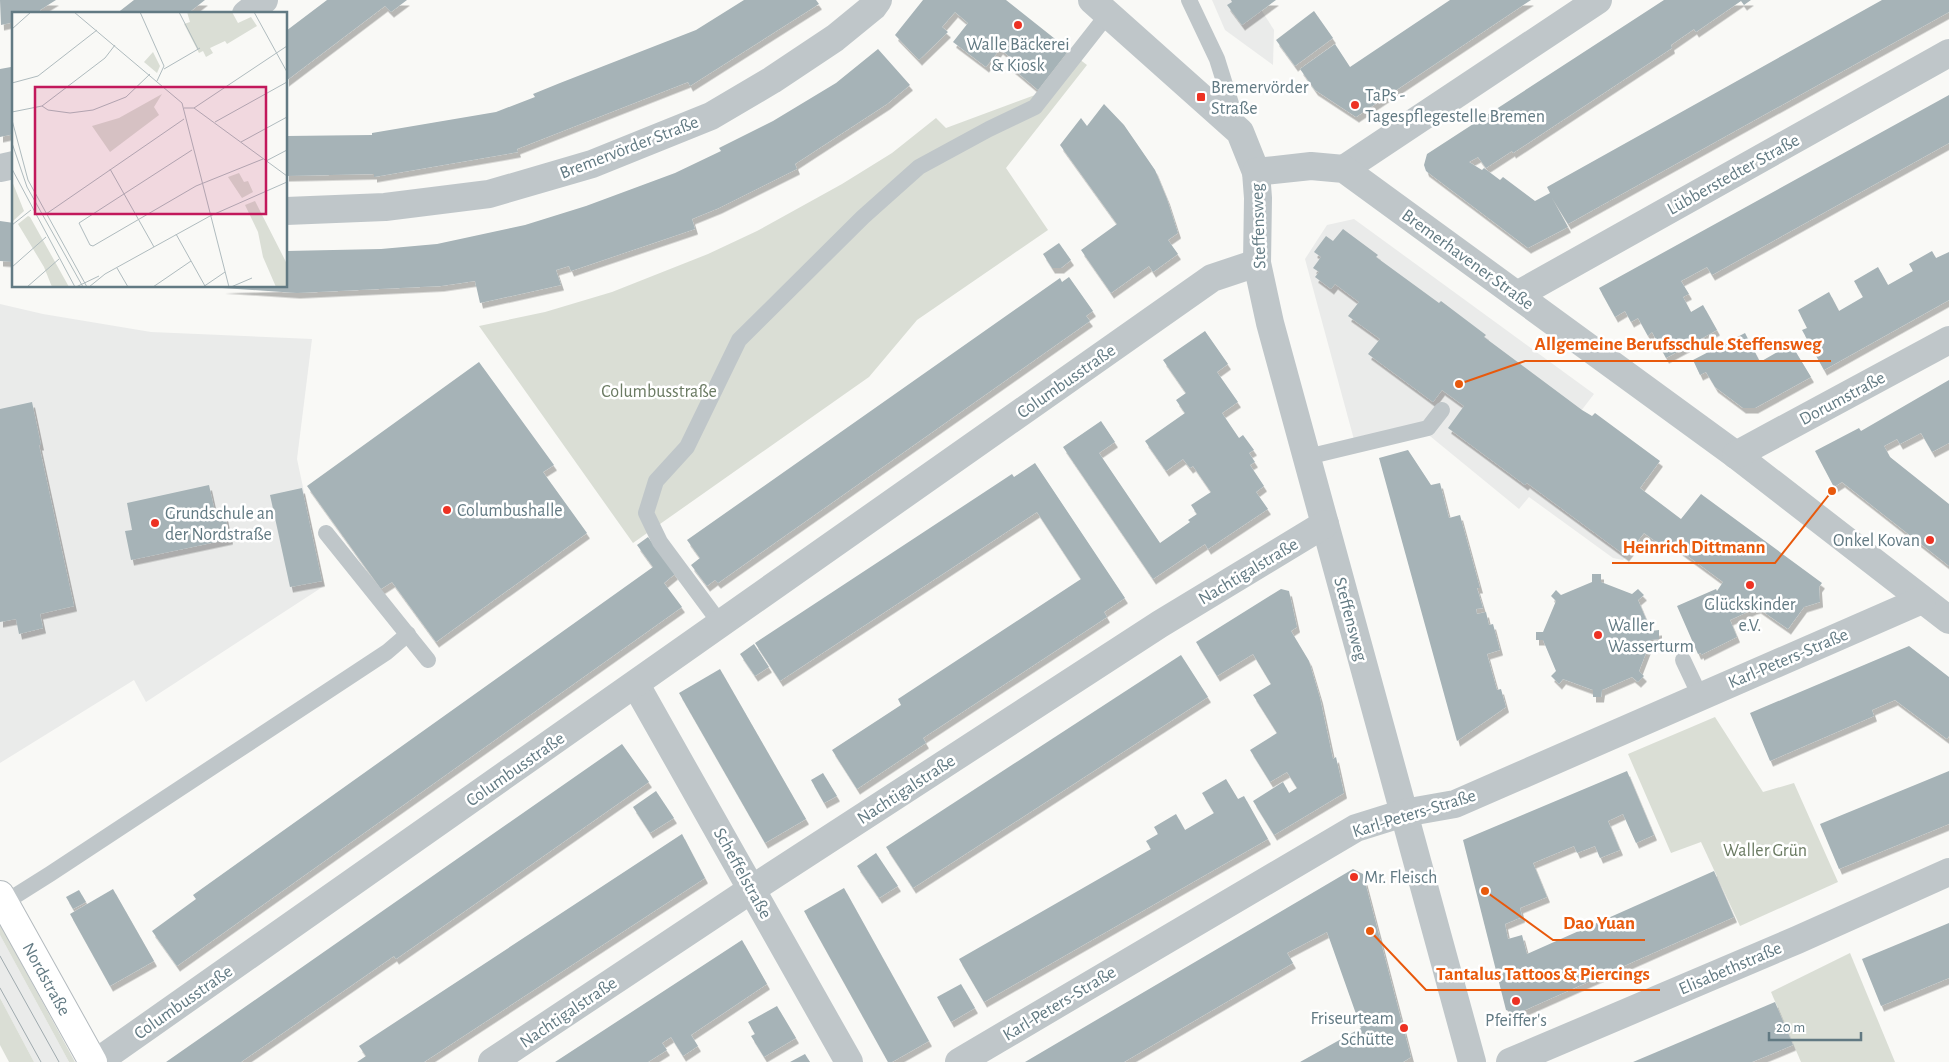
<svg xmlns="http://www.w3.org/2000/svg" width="1949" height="1062" viewBox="0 0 1949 1062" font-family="'Alegreya Sans',sans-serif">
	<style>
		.built { fill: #eaebea }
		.green { fill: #daded5 }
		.building { fill: #a6b3b7; filter: url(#shadow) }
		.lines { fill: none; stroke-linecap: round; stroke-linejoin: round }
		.primary-casing { stroke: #b3babe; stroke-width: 30 }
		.lane { stroke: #bfc6c9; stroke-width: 16 }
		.street { stroke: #bfc6c9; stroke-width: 28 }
		.primary { stroke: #fff; stroke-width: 28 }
		.tram { stroke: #9faaae; stroke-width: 1 }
		.poi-dot { fill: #ed3223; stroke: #fff; stroke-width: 2 }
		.labels { text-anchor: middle; stroke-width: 5; stroke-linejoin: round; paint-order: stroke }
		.poi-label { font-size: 18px; fill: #627a83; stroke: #fff; text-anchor: start }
		.street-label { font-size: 18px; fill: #627a83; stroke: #fff }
		.park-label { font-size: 18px; fill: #6a7a62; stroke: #fff }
		.inset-road { fill: none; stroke: #afbbbe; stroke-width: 1 }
		.view { fill: #c2185b; fill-opacity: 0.15; stroke: #c2185b; stroke-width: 2.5 }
		.inset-edge { fill: none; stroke: #627a83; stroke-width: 2.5 }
		.leader { fill: none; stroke: #e8590c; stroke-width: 2 }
		.callout-dot { fill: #e8590c; stroke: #fff; stroke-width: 2 }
		.callout-label { font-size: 19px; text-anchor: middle; font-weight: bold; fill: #e8590c; stroke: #fff; stroke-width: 5; stroke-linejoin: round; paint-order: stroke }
	</style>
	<defs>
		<filter id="shadow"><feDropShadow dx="3" dy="5.5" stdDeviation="0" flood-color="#0004"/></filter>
	</defs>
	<rect width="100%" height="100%" fill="#f9f9f6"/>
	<g class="built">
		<polygon points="1212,0 1255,0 1274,30 1273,65 1225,30"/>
		<polygon points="1354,219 1594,394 1565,432 1663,506 1623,560 1613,558 1529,497 1519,509 1425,432 1356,447 1305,259 1327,225"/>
		<polygon points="0,304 43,314 151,332 312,339 297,459 324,586 146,702 134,680 0,763"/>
		<polygon points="0,935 69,1062 34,1062 0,998"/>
	</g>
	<g class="green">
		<polygon points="1070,52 1087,65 1006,168 1048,230 917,320 869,377 633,543 479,326 545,312 612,292 708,254 757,231 842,184 892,153 936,118 946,128 1035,95"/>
		<polygon points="1715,717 1763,792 1794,783 1838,882 1740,926 1701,842 1671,853 1628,754"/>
		<polygon points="0,924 75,1062 69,1062 0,935"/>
		<polygon points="1850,953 1895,1062 1801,1062 1771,992"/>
		<polygon points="0,998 34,1062 9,1062 0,1045"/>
	</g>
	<g class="building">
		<polygon points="0,0 56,0 40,10 41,14 14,14 14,22 1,25"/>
		<polygon points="134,0 205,0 187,14 116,14"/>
		<polygon points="327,0 407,0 391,12 385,6 286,81 286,31"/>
		<polygon points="744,0 816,0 819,4 690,86 688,82 517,149 518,152 374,177 374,174 286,176 286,136 372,135 372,133 496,112 535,97 533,94 560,83 696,30"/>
		<polygon points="923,0 1006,0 1069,50 1038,90 1006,63 1011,58 1000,49 986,67 953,42 968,23 955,12 942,27 948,32 919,60 895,35"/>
		<polygon points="1231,0 1276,0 1242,25 1227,5 1232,2"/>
		<polygon points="1450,0 1531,0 1356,117 1315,90 1300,69 1335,44 1350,67"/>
		<polygon points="1664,0 1751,0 1744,5 1741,1 1696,32 1694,29 1671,45 1672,48 1513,153 1512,151 1486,168 1478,157 1469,162 1482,170 1484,168 1500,180 1503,177 1535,201 1550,193 1547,187 1882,0 1949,0 1949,12 1568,224 1552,198 1568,227 1528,248 1426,171 1424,165 1427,154"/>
		<polygon points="1314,11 1333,38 1295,66 1276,40"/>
		<polygon points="878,49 910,85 887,104 795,164 797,169 719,208 692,219 695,229 571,271 569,266 556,270 561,285 480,303 475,281 441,286 297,293 222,288 286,286 286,251 381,249 437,244 525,225 586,206 675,173 721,151 719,148 773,121 836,83"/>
		<polygon points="11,67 14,78 14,134 0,137 0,69"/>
		<polygon points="1949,95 1949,143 1712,275 1707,267 1681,281 1689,294 1683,297 1691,312 1703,305 1717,330 1666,358 1652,332 1648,336 1638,318 1631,322 1625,311 1615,317 1599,288"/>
		<polygon points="1104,104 1124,125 1155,170 1167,199 1178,233 1168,240 1178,254 1153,272 1149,266 1111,293 1081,250 1117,224 1060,145 1081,118 1087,126"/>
		<polygon points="0,221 14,223 14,262 0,261"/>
		<polygon points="1343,229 1378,255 1376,257 1439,303 1441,301 1486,335 1484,337 1582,410 1592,416 1595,413 1660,461 1640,488 1681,519 1701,494 1822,583 1819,587 1820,602 1804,607 1788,629 1758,608 1754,609 1730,620 1737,637 1701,655 1701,653 1698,654 1677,606 1716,589 1717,591 1723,582 1666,540 1662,546 1644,533 1626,556 1527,483 1525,485 1448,428 1464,406 1442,390 1433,402 1368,354 1380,339 1348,316 1359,302 1335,284 1331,289 1315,277 1319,272 1313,268 1321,257 1314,252 1326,236 1333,241"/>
		<polygon points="1059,243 1071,260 1061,268 1052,268 1043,254"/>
		<polygon points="1932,251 1936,258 1949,252 1949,300 1824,370 1802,330 1807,328 1798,310 1829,292 1839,311 1863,297 1854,281 1878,267 1888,285 1913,271 1909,264"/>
		<polygon points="1069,277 1093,311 1086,316 1090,321 718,583 715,580 707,586 691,565 700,558 687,540 1060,278 1062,282"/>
		<polygon points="1205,331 1228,364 1217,372 1238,402 1222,413 1239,438 1243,435 1254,450 1249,453 1255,462 1250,465 1264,486 1256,492 1268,509 1208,549 1205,544 1153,579 1063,447 1101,421 1115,442 1099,453 1160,543 1190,522 1188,520 1197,514 1191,505 1211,492 1193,466 1190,468 1183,459 1166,471 1145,441 1185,413 1176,400 1186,393 1163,360"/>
		<polygon points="1745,333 1760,362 1791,344 1811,377 1755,408 1743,408 1715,387 1706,372 1700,375 1693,360"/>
		<polygon points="479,362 554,465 543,472 587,533 436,642 392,582 381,589 307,486"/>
		<polygon points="1949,380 1949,443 1932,452 1921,433 1900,444 1897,439 1884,446 1890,457 1949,504 1949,566 1842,482 1834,487 1815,451 1859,428 1861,431"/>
		<polygon points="32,402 41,445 39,445 74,606 40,614 43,628 19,634 16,619 0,622 0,409"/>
		<polygon points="1408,450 1431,485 1440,483 1449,518 1460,515 1480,588 1477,588 1483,608 1476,609 1477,614 1486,612 1489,625 1493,624 1500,650 1487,654 1497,690 1501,689 1506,707 1457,741 1379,458"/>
		<polygon points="1035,463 1125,598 1104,612 1107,617 923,738 926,743 857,789 832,750 901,705 898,699 1081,579 1037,512 780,681 755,643 1012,474 1014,477"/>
		<polygon points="209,485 215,512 224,510 230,539 131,560 125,531 132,530 127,503"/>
		<polygon points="302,488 322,581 290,587 270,495"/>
		<polygon points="648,537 675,574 664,583 682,607 177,966 152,931 196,899 193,895 653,567 637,545"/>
		<polygon points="1592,574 1601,574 1601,582 1632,594 1638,589 1644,595 1638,600 1651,631 1659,630 1659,639 1651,640 1639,671 1644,676 1638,682 1632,677 1602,690 1601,697 1593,697 1593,690 1563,679 1559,684 1551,676 1556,671 1543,640 1536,640 1536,632 1543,632 1556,601 1551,596 1556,590 1561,595 1592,582"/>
		<polygon points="1281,589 1289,591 1297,627 1291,631 1309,661 1320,698 1333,759 1336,757 1344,793 1274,835 1253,801 1283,782 1289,793 1297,788 1287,772 1270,782 1250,750 1277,733 1253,695 1271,684 1253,654 1217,676 1196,642"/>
		<polygon points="754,644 769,667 755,676 740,654"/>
		<polygon points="1909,646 1949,677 1949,736 1947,739 1895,700 1872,710 1874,716 1770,761 1750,713"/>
		<polygon points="1181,655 1208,697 913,888 886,847"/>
		<polygon points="720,669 806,819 765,843 679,693"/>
		<polygon points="622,744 649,782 465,911 396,959 394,956 241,1062 166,1062"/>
		<polygon points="1627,771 1654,835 1636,843 1623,814 1608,821 1620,850 1600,858 1595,846 1577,853 1574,846 1533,863 1547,897 1520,908 1522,917 1505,924 1508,939 1522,935 1527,954 1714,871 1734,917 1516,1014 1506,1010 1463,840"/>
		<polygon points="1949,771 1949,824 1839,869 1820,824"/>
		<polygon points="823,773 837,796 824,803 811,780"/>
		<polygon points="1226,779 1238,799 1244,796 1268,839 984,1002 959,959 1151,849 1146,841 1158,834 1154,827 1176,814 1185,830 1214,813 1202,793"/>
		<polygon points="656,791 674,818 650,833 633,807"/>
		<polygon points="682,834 705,878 424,1062 357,1062 366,1056 359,1046"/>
		<polygon points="876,853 898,886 879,898 857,866"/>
		<polygon points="1353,869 1363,874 1411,1057 1403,1062 1300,1062 1361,1028 1327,932 1287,953 1293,963 1124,1062 1025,1062"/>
		<polygon points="844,888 929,1041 892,1062 888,1062 804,911"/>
		<polygon points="113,889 154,961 110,986 70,914"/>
		<polygon points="79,890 86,902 73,909 66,897"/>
		<polygon points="1949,923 1949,978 1881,1006 1862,959"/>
		<polygon points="742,940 767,984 691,1035 698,1046 683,1056 671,1037 662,1043 667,1050 648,1062 555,1062"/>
		<polygon points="961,984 975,1008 951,1022 937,997"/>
		<polygon points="1775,1002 1793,1045 1752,1062 1633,1062"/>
		<polygon points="777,1006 796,1038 764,1057 751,1036 755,1034 748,1022"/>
		<polygon points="805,1054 810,1062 790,1062"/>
	</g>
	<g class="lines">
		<defs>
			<g id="primary">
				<path id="s1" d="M0 895 93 1062"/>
			</g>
		</defs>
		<use href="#primary" class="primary-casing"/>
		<g class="lane">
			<polyline points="1189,0 1217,59 1238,126"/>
			<polyline points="1307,457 1428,428 1442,410"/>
			<polyline points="326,533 428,660"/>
			<polyline points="720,623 660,542 646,513 656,481 687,447 739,340 863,217 919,167 989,129 1035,107 1108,14"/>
			<polyline points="1683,660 1700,696"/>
			<polyline points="4,903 50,874 387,652 408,634"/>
		</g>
		<g class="street">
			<polyline points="1092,0 1240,132 1256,172 1258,198 1257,263 1270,323 1472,1062"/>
			<polyline points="246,14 264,0"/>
			<polyline points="0,168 14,165"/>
			<polyline points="1344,169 1598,0"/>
			<polyline points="1256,172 1311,166 1344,169 1736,455 1949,620"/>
			<polyline points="286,211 385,207 489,194 592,164 711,116 772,80 835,38 873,7 878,0"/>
			<polyline points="1517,295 1949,53"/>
			<polyline points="1736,455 1949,340"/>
			<polyline points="636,685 849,1062"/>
			<polyline points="97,1062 1212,278 1257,263"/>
			<polyline points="492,1062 752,889 1160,624 1325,524"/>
			<polyline points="959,1062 1356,828 1404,813 1455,804 1922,600"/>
			<polyline points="1510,1062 1797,940 1949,872"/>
		</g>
		<use href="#primary" class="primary"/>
		<g class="tram">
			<polyline points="0,956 59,1062"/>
			<polyline points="0,988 41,1062"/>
		</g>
	</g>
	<g class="poi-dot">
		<circle cx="1018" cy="25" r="5"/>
		<rect x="1196" y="92" width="10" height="10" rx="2.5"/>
		<circle cx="1355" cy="105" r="5"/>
		<circle cx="447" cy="510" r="5"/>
		<circle cx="155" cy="523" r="5"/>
		<circle cx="1930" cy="540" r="5"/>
		<circle cx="1750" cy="585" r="5"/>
		<circle cx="1598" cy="635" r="5"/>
		<circle cx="1354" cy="877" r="5"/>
		<circle cx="1516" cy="1001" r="5"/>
		<circle cx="1404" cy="1028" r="5"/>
	</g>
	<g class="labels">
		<g class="poi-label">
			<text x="1018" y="50" text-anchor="middle">Walle Bäckerei<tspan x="1018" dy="21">&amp; Kiosk</tspan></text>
			<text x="1211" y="93">Bremervörder<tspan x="1211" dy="21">Straße</tspan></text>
			<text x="1365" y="101">TaPs -<tspan x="1365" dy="21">Tagespflegestelle Bremen</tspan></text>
			<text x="457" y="516">Columbushalle</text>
			<text x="165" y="519">Grundschule an<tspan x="165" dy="21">der Nordstraße</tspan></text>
			<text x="1920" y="546" text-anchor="end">Onkel Kovan</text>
			<text x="1750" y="610" text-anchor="middle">Glückskinder<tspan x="1750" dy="21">e.V.</tspan></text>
			<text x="1608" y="631">Waller<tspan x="1608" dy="21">Wasserturm</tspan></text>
			<text x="1364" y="883">Mr. Fleisch</text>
			<text x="1394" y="1024" text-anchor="end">Friseurteam<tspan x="1394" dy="21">Schütte</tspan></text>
			<text x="1516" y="1026" text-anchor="middle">Pfeiffer's</text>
		</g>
		<g class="street-label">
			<text transform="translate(629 147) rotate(-21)" y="6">Bremervörder Straße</text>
			<text transform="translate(1733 174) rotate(-29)" y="6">Lübberstedter Straße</text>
			<text transform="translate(1258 226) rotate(-92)" y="6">Steffensweg</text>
			<text transform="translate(1468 259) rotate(36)" y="6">Bremerhavener Straße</text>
			<text transform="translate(1066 381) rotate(-35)" y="6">Columbusstraße</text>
			<text transform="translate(1842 398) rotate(-28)" y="6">Dorumstraße</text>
			<text transform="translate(1248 571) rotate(-31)" y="6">Nachtigalstraße</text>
			<text transform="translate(1351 619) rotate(75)" y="6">Steffensweg</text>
			<text transform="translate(1788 658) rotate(-23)" y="6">Karl-Peters-Straße</text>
			<text transform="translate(515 769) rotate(-35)" y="6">Columbusstraße</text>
			<text transform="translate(906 789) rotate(-33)" y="6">Nachtigalstraße</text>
			<text transform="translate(1414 813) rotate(-17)" y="6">Karl-Peters-Straße</text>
			<text transform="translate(743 873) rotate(61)" y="6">Scheffelstraße</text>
			<text transform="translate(1730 968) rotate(-23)" y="6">Elisabethstraße</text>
			<text dy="6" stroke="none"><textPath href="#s1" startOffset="96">Nordstraße</textPath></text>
			<text transform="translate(183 1002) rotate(-35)" y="6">Columbusstraße</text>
			<text transform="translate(1059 1003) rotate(-31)" y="6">Karl-Peters-Straße</text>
			<text transform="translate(568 1012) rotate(-34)" y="6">Nachtigalstraße</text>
		</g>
		<g class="park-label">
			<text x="659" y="397">Columbusstraße</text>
			<text x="1765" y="856">Waller Grün</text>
		</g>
	</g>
	<g transform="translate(12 12)">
		<rect width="275" height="275" fill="#f9f9f6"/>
		<path d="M175 0H220L226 11 239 5 245 14 215 32 213 29 198 36 201 41 194 45 191 39 187 41 172 12 178 10ZM141 40 148 54 145 61 132 50ZM150 82 142 95 147 103 98 140 80 114 107 106ZM227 161 232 170 236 169 241 180 230 186 216 165ZM0 169 12 199 0 210ZM243 189 275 252V275H264L251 245 246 220 233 193ZM16 204 18 205 57 275H40L32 255 6 212Z" fill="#daded5"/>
		<path class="inset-road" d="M62 0 170 91 217 275M128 0 152 54 145 69M167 0 186 37M242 0 275 60M0 17 19 0M152 57 188 36M0 71 26 64 85 18M30 94 93 46 103 33M172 96H182L275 164M182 96 275 34M0 100 30 94 36 98 58 101 81 98 114 85 138 62M0 108 16 168 75 275M203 110 275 70M229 130 275 105M0 131 15 175 71 275M180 138 67 211 78 233 81 234 184 174 251 147M254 149 275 138M0 157 63 275M98 157 142 235M34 202 172 107M0 213 19 198M164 222 193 274M0 255 34 225M105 256 116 275M15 275 47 247M64 275 87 264M77 275 93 262 198 204 275 170M141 275 179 249M191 275 213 260M219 275 240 266"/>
		<path class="view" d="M23 75H254V202H23Z"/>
		<rect width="275" height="275" class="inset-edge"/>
	</g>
	<path class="leader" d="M1459 384L1525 361H1831M1832 491L1775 563H1612M1485 891L1553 940H1645M1370 931L1426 990H1660"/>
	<g class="callout-dot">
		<circle cx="1459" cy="384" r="5"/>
		<circle cx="1832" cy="491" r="5"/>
		<circle cx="1485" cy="891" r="5"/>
		<circle cx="1370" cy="931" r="5"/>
	</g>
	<g class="callout-label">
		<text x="1678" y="350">Allgemeine Berufsschule Steffensweg</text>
		<text x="1694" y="553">Heinrich Dittmann</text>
		<text x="1599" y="929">Dao Yuan</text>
		<text x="1543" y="980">Tantalus Tattoos &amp; Piercings</text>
	</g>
	<path d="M1769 1032v8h92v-8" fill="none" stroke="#627a83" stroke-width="2.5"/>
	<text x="1776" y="1032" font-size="15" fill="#627a83" stroke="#ffffff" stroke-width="4" paint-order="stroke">20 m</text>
</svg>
